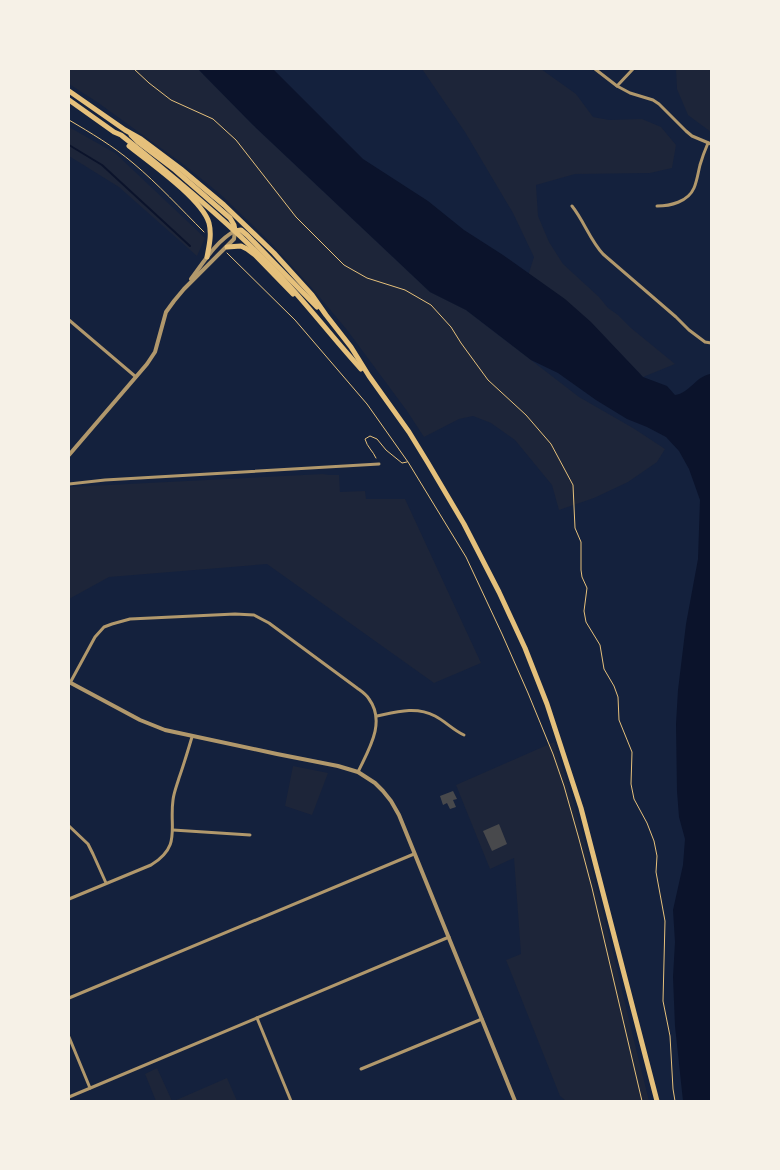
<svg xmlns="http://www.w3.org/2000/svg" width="780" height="1170" viewBox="0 0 780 1170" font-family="Commissioner,sans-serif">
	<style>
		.green { fill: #1d2539 }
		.water { fill: #0b132b }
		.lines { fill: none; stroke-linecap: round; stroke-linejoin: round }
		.stream { stroke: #0b132b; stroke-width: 2 }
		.building { fill: #48494c }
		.path { stroke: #e5c07b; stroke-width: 1 }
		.minor { stroke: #b1986c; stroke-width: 3 }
		.tertiary { stroke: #b1986c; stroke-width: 4 }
		.trunk { stroke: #e5c07b; stroke-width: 5 }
	</style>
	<rect width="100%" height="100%" fill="#14213d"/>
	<g class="green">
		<polygon points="69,69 198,69 252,124 430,292 466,310 579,397 633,428 665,449 657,462 628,482 594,498 559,510 552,485 515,440 491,423 473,416 459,419 424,437 407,411 347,330 311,287 271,243 220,194 183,164 97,102 69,84"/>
		<polygon points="422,69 541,69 576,94 593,117 609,120 642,119 661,127 676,145 672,168 650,173 575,174 536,185 538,216 549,242 563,264 599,297 608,308 618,315 631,328 675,364 643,377 614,347 527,279 534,257 513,213 465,132"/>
		<polygon points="676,69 711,69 711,132 688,115 677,89"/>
		<polygon points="69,127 115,153 205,238 197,256 119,187 69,156"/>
		<polygon points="323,474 329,475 339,475 340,492 365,491 366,499 405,499 481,663 434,683 267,564 109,577 69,599 69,487"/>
		<path d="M554 742C562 767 571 793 578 818 605 912 625 1007 649 1101H566L560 1096 506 960 521 954 514 858 490 869 456 785Z"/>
		<polygon points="293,766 328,773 312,815 285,806"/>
		<polygon points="157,1068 172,1101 156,1101 145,1074"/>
		<polygon points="227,1078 237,1101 174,1101"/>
	</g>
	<path class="water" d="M198 69H273L363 159 428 201 464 230 503 255 565 299 591 322 643 377 667 386 675 395C690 393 695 377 710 374L711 375V1101H683L675 1026 673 977 675 942 673 910 683 865 685 839 679 817 677 791 676 724 678 690 686 624 698 559 700 500 689 469 679 451 666 437 647 427 627 419 596 400 558 373 531 360 466 310 430 292 252 124Z"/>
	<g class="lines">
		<polyline class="stream" points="69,145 102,165 190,246"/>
	</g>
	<g class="building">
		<polygon points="453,791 457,799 453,800 456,807 450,809 447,803 443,805 440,796"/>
		<polygon points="499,824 507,844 492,851 483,831"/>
	</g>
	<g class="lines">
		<g class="path">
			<polyline points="134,69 149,83 171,100 213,119 236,140 296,217 344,265 367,278 405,290 431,305 451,327 461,343 488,380 526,415 551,444 573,485 575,528 581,542 581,570 582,577 587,588 584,611 586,622 600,645 604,669 614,686 618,697 619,720 632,752 631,784 634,799 647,823 654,841 657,856 656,872 665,921 663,1001 670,1036 673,1089 675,1101"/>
			<path d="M69 120C91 133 113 146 133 163 158 184 181 209 204 232"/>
			<polyline points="227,253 295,320 367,404 408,462 466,557 502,634 528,693 553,754 564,786 579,839 592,888 642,1101"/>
			<path d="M376 458C373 451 367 447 365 439L370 436 377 439 386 450 402 463 407 462"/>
		</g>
		<g class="minor">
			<polyline points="595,69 617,86 630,93 653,100 659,104 686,131 692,136 711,144"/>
			<polyline points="617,86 633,69"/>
			<path d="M572 206C584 221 590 240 603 254L676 317 689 330 705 342 711 343"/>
			<path d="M657 206C670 206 688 202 694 188 697 181 698 173 700 165 702 158 705 150 708 143"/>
			<polyline points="69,320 136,377"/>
			<polyline points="69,484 105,480 379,464"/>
			<path d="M70 683 95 637 104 627 112 624 130 619 235 614 254 615 269 623 357 688C361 691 366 694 369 699 386 722 369 749 358 772"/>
			<path d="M377 716C396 712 416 706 435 716 445 721 453 730 464 735"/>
			<polyline points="69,826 88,844 93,854 106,883"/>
			<polyline points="173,830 250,835"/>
			<path d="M69 899 151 865C182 846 169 828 173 800 174 792 177 785 179 778 184 764 188 750 192 737"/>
			<polyline points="69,998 414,854"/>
			<polyline points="257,1018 291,1101"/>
			<polyline points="69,1037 90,1088"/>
			<polyline points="361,1069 482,1019"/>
			<polyline points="69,1097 449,937"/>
		</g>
		<g class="tertiary">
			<path d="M191 279C203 263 217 240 235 231"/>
			<polyline points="69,455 147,364 155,352 166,312 174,301 184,289 234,239 235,231"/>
			<polyline points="69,682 140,720 165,730 277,754 338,766 358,772 375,783 383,791 391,801 399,815 515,1101"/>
		</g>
		<g class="trunk">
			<polyline points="69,91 125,130 141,139 181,169 224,205 274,253 312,295 326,315 351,347 369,376 409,432 428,463 464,524 499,592 525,648 547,704 581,808 657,1101"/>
			<path d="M69 100 114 132 121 135C173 176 222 217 268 263 301 296 329 334 361 369"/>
			<polyline points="131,135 138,142 175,170 230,218 234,225 235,230"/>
			<path d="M129 146C149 162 202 199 209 223 212 235 209 246 207 257"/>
			<polyline points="235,231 241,230 247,235 317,307"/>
			<polyline points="227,247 241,246 247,249 255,255 293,294"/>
		</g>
	</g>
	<rect width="780" height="1170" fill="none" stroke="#f6f1e7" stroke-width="140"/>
</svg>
